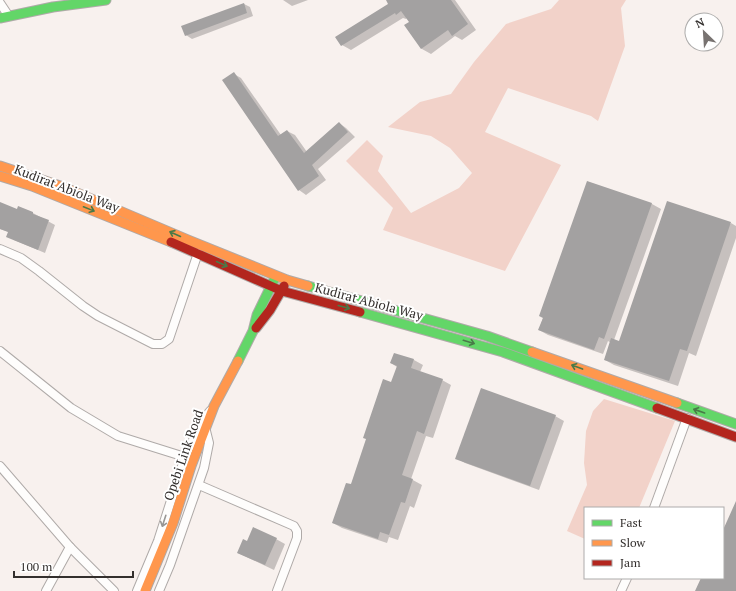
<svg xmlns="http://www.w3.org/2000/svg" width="736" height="591" viewBox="0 0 736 591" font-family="'PT Serif',serif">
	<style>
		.green { fill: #f2d2c9 }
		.shadow { fill: #0003 }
		.building { fill: #a3a1a1 }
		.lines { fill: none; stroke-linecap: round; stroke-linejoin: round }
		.street-casing { stroke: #afaaa8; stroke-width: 10 }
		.fast-casing { stroke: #afaaa8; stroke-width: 11 }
		.slow-casing { stroke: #afaaa8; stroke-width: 11 }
		.jam-casing { stroke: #afaaa8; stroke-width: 11 }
		.street { stroke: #fefdfc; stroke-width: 8 }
		.fast { stroke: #63d668; stroke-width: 9 }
		.slow { stroke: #ff974d; stroke-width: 9 }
		.jam { stroke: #b3261e; stroke-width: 9 }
		.oneway { stroke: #497a48 }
		.oneway2 { stroke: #989694 }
		.labels { text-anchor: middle; stroke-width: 4; stroke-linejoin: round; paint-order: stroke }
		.street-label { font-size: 13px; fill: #332f2d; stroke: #fff }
	</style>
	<rect width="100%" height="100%" fill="#f8f1ee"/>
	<g class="green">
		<polygon points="559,0 626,0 621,8 625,46 598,121 591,116 508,88 485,132 561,165 505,271 383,230 393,208 346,161 367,140 383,156 378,171 411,213 459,188 472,173 450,148 431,136 388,127 420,102 451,94 474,62 506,24 551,9"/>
		<polygon points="604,399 675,421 639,508 585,508 585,539 567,531 587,485 584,463 586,431 593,411"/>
	</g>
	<g class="shadow">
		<polygon points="283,0 308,0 292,6"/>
		<polygon points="391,0 455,0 476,30 462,40 455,36 431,54 422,49 406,25 410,22 407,18 406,19 403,18 351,50 342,45 390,4"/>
		<polygon points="244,4 250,7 253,16 192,39 186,35"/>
		<polygon points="234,74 241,78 281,135 287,131 295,135 307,152 339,123 346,128 355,137 318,169 326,180 306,195 299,190 224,80"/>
		<polygon points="588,182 652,204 661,209 614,340 620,342 731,223 736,226 736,238 696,356 689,353 678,386 614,365 605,360 611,343 608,341 603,354 548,335 539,330"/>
		<polygon points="0,203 17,210 18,208 33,213 55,225 45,253 14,240 9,232 0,229"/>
		<polygon points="394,354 414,360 423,365 420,372 442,380 451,385 433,438 426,436 411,479 422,485 414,508 410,506 398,540 389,537 387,543 342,528 333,523 351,485 392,383 397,367 391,363"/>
		<polygon points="555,416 564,421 539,490 465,463 456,458"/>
		<polygon points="276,539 285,544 274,570 238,553 247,542"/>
	</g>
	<g class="building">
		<polygon points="386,0 451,0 468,24 452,36 448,30 421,49 404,25 409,22 401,11 396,15 395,13 341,46 335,37 388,4"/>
		<polygon points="244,3 247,13 185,36 181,26"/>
		<polygon points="234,72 278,136 287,130 304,153 339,122 348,132 312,165 319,176 298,191 222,80"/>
		<polygon points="587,181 652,203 604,339 599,337 594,350 538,330 543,318 539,316"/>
		<polygon points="667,201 731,222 687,351 680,349 669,381 604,360 611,338 619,341"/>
		<polygon points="0,202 17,209 18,206 33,212 33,214 49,220 38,250 6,237 8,232 0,229"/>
		<polygon points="394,353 414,359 411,368 443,379 424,434 417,431 402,475 413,479 405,503 401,502 389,535 380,532 378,539 332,523 346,483 351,484 366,439 363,438 383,379 391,382 397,366 390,363"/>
		<polygon points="481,388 556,415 530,486 455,459"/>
		<polygon points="736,501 736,591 695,591 701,578 723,578 723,530"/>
		<polygon points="253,527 277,538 265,565 237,553 243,539 247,541"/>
	</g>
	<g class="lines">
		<defs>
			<g id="street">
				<polyline points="0,3 8,15"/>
				<polyline points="0,249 21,258 39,271 83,306 98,316 153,344 162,344 169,339 198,253"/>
				<polyline points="0,351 71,408 118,436 185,457"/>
				<polyline points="0,466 70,547 114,591"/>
				<polyline points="199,485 294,526 297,531 297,538 277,591"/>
				<polyline points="654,508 687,418"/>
				<polyline points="46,591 70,547"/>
				<polyline points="137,591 158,541 185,457 202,421 210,411"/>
				<polyline points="159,591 170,565 204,468 209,443 205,427"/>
				<polyline points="621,591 627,578"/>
			</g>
			<g id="fast">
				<polyline points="0,18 53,7 106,0"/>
				<polyline points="308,286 487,336 532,352"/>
				<polyline points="360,312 503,352 657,408"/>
				<polyline points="238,361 253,331 257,315 274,280"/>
				<polyline points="677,403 736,424"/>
			</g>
			<g id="slow">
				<polyline points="0,166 63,187 188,240 287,280 308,286"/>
				<polyline points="0,176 32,186 171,242"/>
				<polyline points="532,352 677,403"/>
				<polyline points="145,591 173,523 191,466 214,406 238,361"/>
			</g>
			<g id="jam">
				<polyline points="171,242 282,291 360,312"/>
				<polyline points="256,328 270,310 284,286"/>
				<polyline points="657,408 736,437"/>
			</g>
		</defs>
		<use href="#street" class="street-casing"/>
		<use href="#fast" class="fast-casing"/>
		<use href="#slow" class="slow-casing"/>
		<use href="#jam" class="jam-casing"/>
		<use href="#street" class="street"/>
		<use href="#fast" class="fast"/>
		<use href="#slow" class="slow"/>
		<use href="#jam" class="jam"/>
	</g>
	<defs><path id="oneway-shaft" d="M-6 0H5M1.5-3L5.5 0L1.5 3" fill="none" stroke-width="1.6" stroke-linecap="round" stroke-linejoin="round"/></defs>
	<g class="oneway">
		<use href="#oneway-shaft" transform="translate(89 209) rotate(22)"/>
		<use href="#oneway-shaft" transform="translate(175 234) rotate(-156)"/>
		<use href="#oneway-shaft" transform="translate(222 264) rotate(24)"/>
		<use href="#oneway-shaft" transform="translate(344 307) rotate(15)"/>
		<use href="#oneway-shaft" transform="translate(469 342) rotate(17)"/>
		<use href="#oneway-shaft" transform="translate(577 367) rotate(-160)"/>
		<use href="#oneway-shaft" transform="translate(699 411) rotate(-161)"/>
	</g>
	<use class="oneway2" href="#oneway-shaft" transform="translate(164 521) rotate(108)"/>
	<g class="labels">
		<g class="street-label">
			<text transform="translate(67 188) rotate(21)" y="5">Kudirat Abiola Way</text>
			<text transform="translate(369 301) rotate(15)" y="5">Kudirat Abiola Way</text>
			<text transform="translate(183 455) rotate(-71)" y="5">Opebi Link Road</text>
		</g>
	</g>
	<rect x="584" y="507" width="140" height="72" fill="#ffffff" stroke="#adacab"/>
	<rect x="592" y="520" width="20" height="6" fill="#63d668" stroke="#adacab"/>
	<text x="620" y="527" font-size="12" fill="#332f2d">Fast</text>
	<rect x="592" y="540" width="20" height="6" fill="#ff974d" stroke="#adacab"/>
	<text x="620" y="547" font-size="12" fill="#332f2d">Slow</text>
	<rect x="592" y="560" width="20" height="6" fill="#b3261e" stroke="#adacab"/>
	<text x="620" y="567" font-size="12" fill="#332f2d">Jam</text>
	<g transform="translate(704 32) rotate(335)"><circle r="19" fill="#ffffff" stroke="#adacab"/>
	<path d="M0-3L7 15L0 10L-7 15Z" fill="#787371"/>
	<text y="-6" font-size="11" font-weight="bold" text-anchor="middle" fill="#332f2d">N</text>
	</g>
	<path d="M14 571v6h119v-6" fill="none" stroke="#332f2d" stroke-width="2"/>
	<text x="20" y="571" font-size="12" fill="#332f2d" stroke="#ffffff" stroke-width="3" paint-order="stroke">100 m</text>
</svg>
